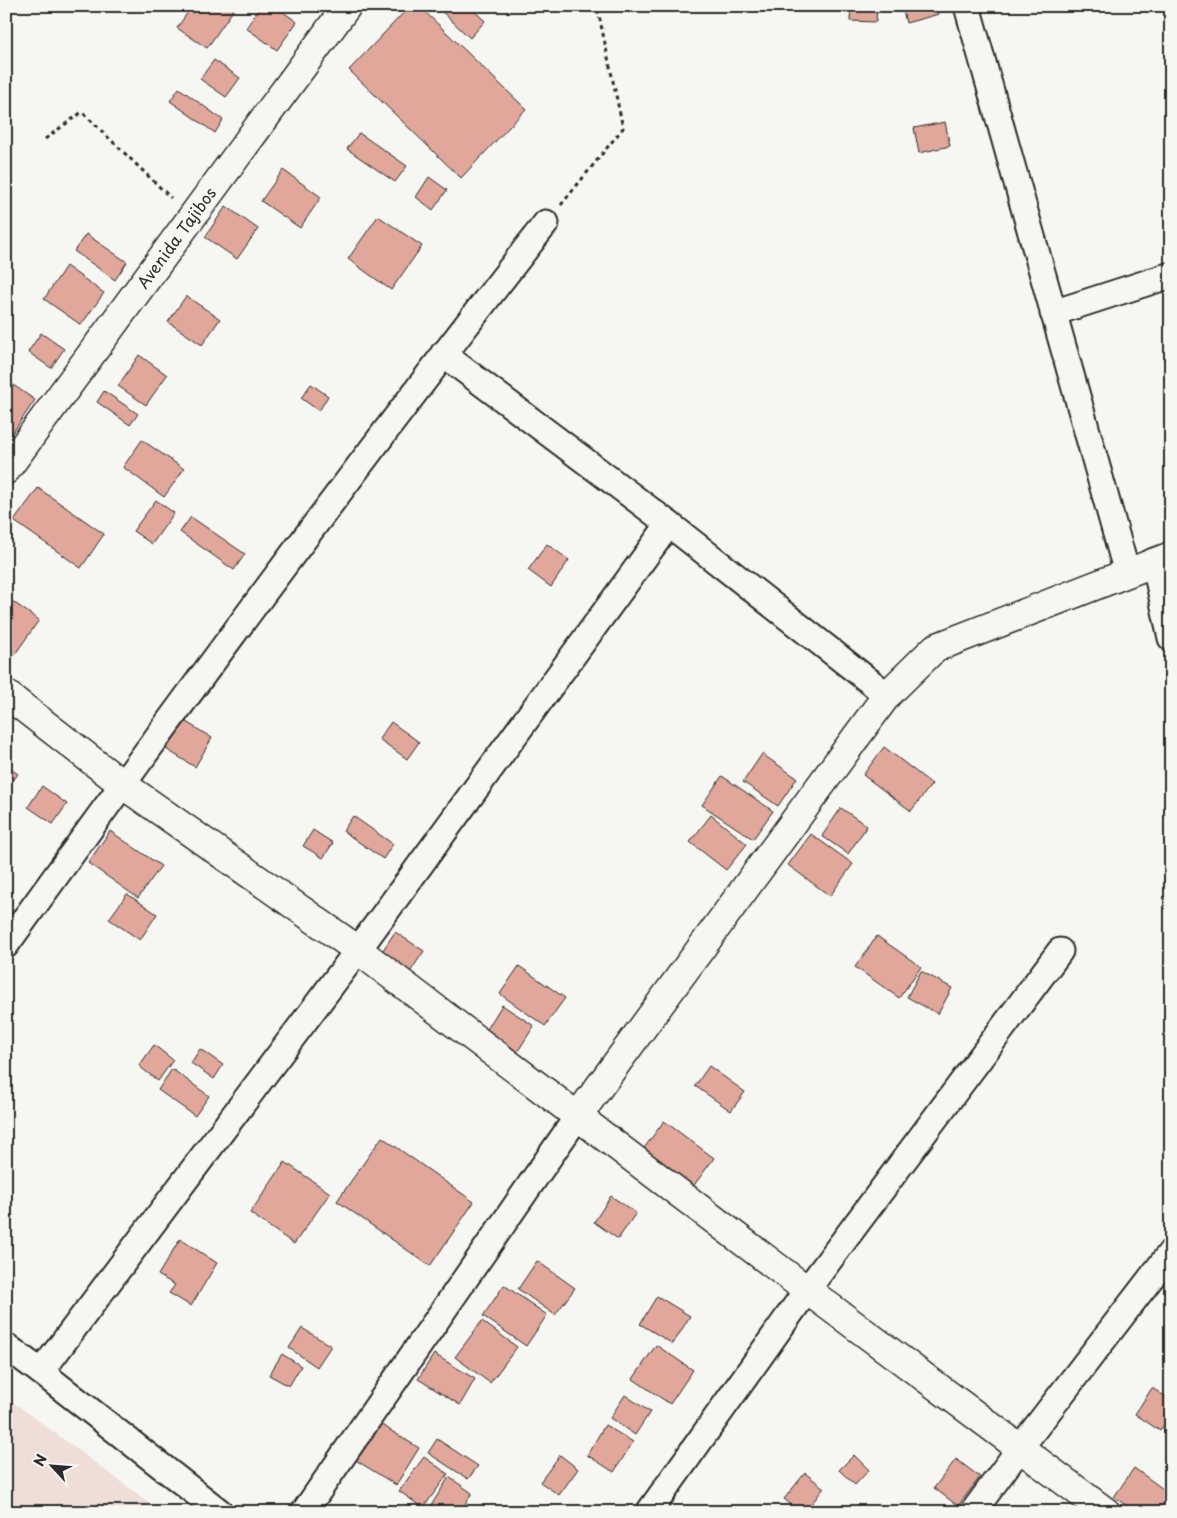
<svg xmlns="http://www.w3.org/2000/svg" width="1177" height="1518" viewBox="0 0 1177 1518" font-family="'Playpen Sans',sans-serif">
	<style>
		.built { fill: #efded8 }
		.building { fill: #e0a79a; stroke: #2b2b2b }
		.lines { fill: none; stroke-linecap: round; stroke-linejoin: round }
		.minor-casing { stroke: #2b2b2b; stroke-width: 29 }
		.tertiary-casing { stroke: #2b2b2b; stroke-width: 31 }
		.path { stroke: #2b2b2b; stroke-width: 3; stroke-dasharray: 4 4; stroke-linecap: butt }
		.minor { stroke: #f6f6f2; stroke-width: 25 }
		.tertiary { stroke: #f6f6f2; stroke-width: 28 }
		.labels { text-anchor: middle; stroke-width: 4; stroke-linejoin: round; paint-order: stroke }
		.street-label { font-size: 16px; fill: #2b2b2b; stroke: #f6f6f2 }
	</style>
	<rect width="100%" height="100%" fill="#f6f6f2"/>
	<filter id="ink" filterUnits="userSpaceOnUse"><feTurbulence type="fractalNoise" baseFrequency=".02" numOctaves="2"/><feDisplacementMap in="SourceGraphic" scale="10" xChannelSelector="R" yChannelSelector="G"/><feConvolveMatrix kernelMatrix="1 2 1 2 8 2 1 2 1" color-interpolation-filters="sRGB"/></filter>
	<g filter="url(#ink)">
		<polygon class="built" points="6,1397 162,1512 6,1512"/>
		<g class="building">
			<polygon points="192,6 230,6 234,9 207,48 177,28"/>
			<polygon points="261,6 275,6 297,22 277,50 246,28"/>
			<polygon points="410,6 419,6 526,109 461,178 349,70"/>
			<polygon points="436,6 469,6 485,21 470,38"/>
			<polygon points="851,6 877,6 876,22 850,21"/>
			<polygon points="902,6 937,6 939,14 906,23"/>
			<polygon points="214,60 240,78 226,97 200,79"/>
			<polygon points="179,88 223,120 215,133 170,101"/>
			<polygon points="945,122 950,146 919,153 914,128"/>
			<polygon points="359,133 407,166 395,182 347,149"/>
			<polygon points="283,170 321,197 300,228 261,201"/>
			<polygon points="429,177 447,190 433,210 416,197"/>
			<polygon points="226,206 258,229 237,259 205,237"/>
			<polygon points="378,216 422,246 391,290 348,259"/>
			<polygon points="86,234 127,262 115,280 74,251"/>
			<polygon points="66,266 104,293 81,325 44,299"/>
			<polygon points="186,296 220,319 202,345 168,322"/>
			<polygon points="41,333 64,349 51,368 28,352"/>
			<polygon points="139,355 167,375 146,405 118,386"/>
			<polygon points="6,380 35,400 11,435 6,432"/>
			<polygon points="311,384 328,396 319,411 301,398"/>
			<polygon points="104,391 138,414 130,425 97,402"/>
			<polygon points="142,440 184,469 164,497 123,467"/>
			<polygon points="38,488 104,534 81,568 14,521"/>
			<polygon points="156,500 174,513 152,544 133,531"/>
			<polygon points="191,517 245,554 234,570 180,532"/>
			<polygon points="547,544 569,560 551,587 528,570"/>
			<polygon points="6,597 39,620 13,657 6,653"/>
			<polygon points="183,720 212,738 195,767 166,749"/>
			<polygon points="391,722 419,742 407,759 379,739"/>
			<polygon points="884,747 932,784 911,811 863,775"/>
			<polygon points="762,754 797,778 778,806 743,782"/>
			<polygon points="6,766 18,774 6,790"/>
			<polygon points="722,776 773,811 753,839 702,805"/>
			<polygon points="42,786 67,804 53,824 28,807"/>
			<polygon points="841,808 867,826 848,854 822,836"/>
			<polygon points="711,815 747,844 726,870 690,842"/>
			<polygon points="353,816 393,844 383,859 343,831"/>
			<polygon points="313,830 333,843 323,858 303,846"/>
			<polygon points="110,831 161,866 138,898 88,863"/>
			<polygon points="811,834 853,864 830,896 788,865"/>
			<polygon points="127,894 157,914 140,940 109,919"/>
			<polygon points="395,932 424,951 410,972 381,953"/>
			<polygon points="877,936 921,967 899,998 855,967"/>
			<polygon points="519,966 565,998 545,1026 500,994"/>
			<polygon points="921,971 952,988 938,1014 907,997"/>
			<polygon points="502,1005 534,1026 516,1054 484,1034"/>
			<polygon points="154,1045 173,1060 158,1081 139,1066"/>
			<polygon points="200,1049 223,1065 214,1079 191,1063"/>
			<polygon points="709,1066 745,1092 731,1111 695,1086"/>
			<polygon points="172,1069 209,1096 195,1116 158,1090"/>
			<polygon points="664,1121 714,1158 692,1188 642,1151"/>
			<polygon points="382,1137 474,1202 430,1266 337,1201"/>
			<polygon points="285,1162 330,1193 294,1244 250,1213"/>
			<polygon points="611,1196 636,1213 618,1239 594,1222"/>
			<polygon points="180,1239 217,1263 191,1306 169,1293 175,1285 158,1275"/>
			<polygon points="537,1261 575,1288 555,1315 518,1289"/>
			<polygon points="504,1285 547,1315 526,1346 483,1316"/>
			<polygon points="657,1296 690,1316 673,1344 640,1324"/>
			<polygon points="482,1321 517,1347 490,1383 455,1357"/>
			<polygon points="302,1328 331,1346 317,1367 289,1348"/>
			<polygon points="656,1345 693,1370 670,1404 633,1379"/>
			<polygon points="282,1354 301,1366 289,1386 269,1375"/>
			<polygon points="434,1354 475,1379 460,1405 418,1379"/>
			<polygon points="1152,1388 1171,1400 1171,1414 1160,1431 1135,1414"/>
			<polygon points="625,1395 650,1412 635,1435 610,1418"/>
			<polygon points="377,1422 419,1448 396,1485 354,1459"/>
			<polygon points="605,1425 633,1442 614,1472 587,1455"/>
			<polygon points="437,1439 478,1466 468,1479 428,1453"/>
			<polygon points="560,1455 578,1469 559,1495 540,1482"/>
			<polygon points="854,1455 869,1470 855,1485 839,1470"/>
			<polygon points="424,1457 448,1474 423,1508 399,1491"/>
			<polygon points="956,1459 980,1477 958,1506 934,1488"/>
			<polygon points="1134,1468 1170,1494 1157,1512 1136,1512 1114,1497"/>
			<polygon points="805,1473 824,1488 805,1512 800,1512 784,1499"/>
			<polygon points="449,1477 472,1493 460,1512 427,1512"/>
			<polygon points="549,1504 558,1512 543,1512"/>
		</g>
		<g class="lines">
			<defs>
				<g id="minor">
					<polyline points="967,6 1127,573"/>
					<polyline points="1053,313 1171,275"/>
					<polyline points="443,354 669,524 887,695"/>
					<polyline points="1154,561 1171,638"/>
					<path d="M6 945C182 701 361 459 546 223"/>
					<polyline points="6,1346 41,1372 220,1512"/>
					<polyline points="41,1372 358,950 669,524"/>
					<polyline points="304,1512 577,1117"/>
					<polyline points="649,1512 807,1290 1060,951"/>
					<polyline points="973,1512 1020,1448 1171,1252"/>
				</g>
				<g id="tertiary">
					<path id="s1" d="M6 470 347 6"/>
					<polyline points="6,694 122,784 358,950 807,1290 1106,1512"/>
					<polyline points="577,1117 887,695 935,648 1171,556"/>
				</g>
			</defs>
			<use href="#minor" class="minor-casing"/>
			<use href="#tertiary" class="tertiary-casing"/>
			<g class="path">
				<polyline points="45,139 82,112 171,198"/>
				<polyline points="561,205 623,128 597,6"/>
			</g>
			<use href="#minor" class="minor"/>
			<use href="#tertiary" class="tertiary"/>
		</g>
	</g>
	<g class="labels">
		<g class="street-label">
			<text dy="6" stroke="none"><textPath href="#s1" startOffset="288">Avenida Tajibos</textPath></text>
		</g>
	</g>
	<rect width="1177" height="1518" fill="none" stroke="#f6f6f2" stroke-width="25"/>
	<rect x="12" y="12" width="1152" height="1493" fill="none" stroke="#2b2b2b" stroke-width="2" filter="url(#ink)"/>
	<g transform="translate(52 1466) rotate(296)" stroke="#f6f6f2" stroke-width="4" paint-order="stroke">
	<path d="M0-4L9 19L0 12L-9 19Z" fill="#2b2b2b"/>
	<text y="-8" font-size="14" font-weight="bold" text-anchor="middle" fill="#2b2b2b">N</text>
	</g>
</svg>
